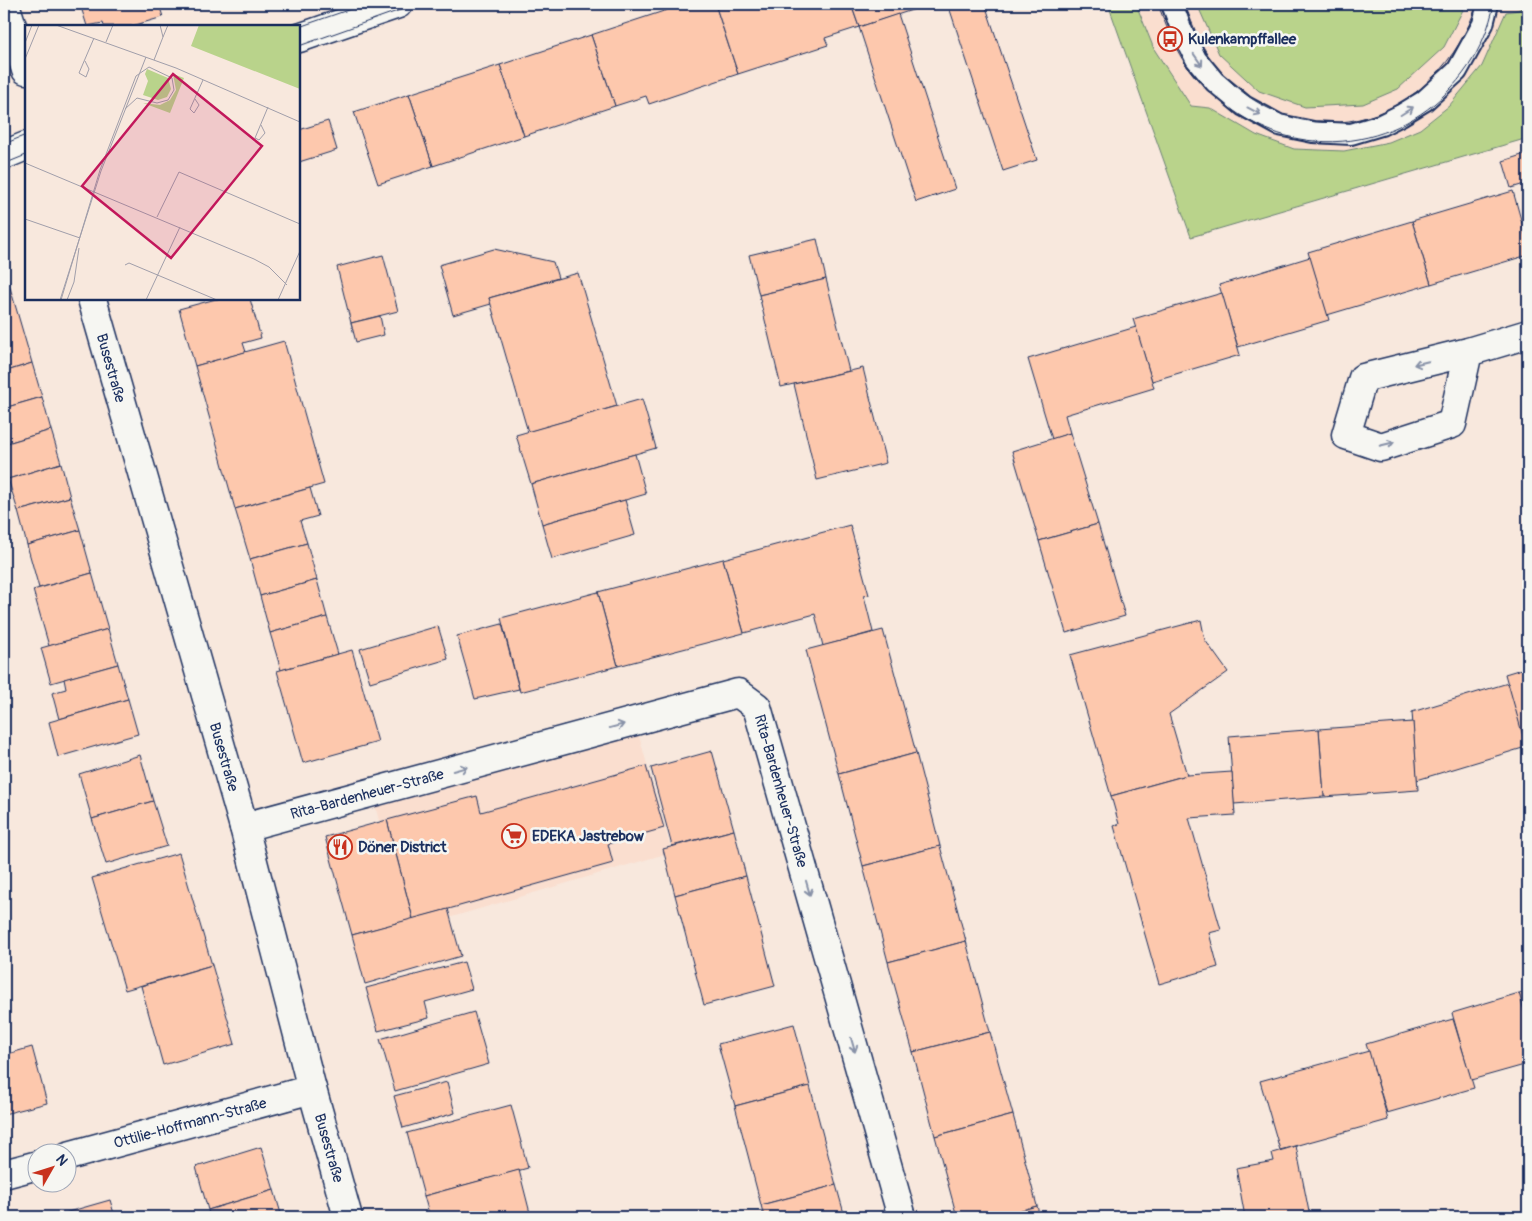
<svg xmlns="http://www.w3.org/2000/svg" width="1532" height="1221" viewBox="0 0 1532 1221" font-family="Pangolin,sans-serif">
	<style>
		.built { fill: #fadecf }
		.green { fill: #b9d38b; stroke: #6a8174 }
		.building { fill: #fdc8ad; stroke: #1b2f5e }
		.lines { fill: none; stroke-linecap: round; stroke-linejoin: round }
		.service-casing { stroke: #1b2f5e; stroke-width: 24 }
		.minor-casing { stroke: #1b2f5e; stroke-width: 31 }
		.service { stroke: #f6f6f2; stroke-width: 20 }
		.minor { stroke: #f6f6f2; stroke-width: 28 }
		.tram { stroke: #1b2f5e; stroke-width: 1 }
		.oneway { stroke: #8892a8 }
		.labels { text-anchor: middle; stroke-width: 5; stroke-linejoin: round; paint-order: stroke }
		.poi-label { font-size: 15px; font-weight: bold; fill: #1b2f5e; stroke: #f6f6f2; text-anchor: start }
		.street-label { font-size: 15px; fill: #1b2f5e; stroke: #f6f6f2 }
		.inset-road { fill: none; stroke: #a09eaa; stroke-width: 1 }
		.view { fill: #c2185b; fill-opacity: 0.15; stroke: #c2185b; stroke-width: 2.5 }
		.inset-edge { fill: none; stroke: #1b2f5e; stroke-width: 2.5 }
	</style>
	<rect width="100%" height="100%" fill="#f8e8dd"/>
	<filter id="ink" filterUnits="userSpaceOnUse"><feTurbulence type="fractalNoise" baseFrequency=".02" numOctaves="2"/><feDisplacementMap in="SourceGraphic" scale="10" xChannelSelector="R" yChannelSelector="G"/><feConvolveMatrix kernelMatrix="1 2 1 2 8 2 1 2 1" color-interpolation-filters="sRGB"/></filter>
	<g filter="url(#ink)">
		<g class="built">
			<polygon points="1136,4 1197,4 1220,54 1259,91 1444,47 1466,4 1528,4 1518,10 1506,12 1482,66 1449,106 1420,129 1389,142 1344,151 1294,149 1256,135 1210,108 1191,106 1154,49"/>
			<polygon points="635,722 672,852 408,930 373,798"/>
		</g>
		<g class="green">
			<polygon points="1108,4 1136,4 1154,49 1191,106 1210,108 1256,135 1294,149 1344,151 1389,142 1420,129 1449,106 1482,66 1506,12 1518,10 1528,4 1528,138 1191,237"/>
			<polygon points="1197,4 1466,4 1444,47 1398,89 1363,104 1305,107 1259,91 1219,54"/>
		</g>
		<g class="building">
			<polygon points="80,4 159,4 163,17 132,26 104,26 103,23 87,26"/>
			<polygon points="685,4 715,4 738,74 649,104 646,96 615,106 591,35"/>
			<polygon points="715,4 851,4 859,27 825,38 828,45 738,74"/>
			<polygon points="851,4 931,4 859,27"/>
			<polygon points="948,4 985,4 1037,160 1003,171"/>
			<polygon points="898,14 955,189 916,202 859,27"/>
			<polygon points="591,35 615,106 524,136 500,65"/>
			<polygon points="500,65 524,136 433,166 409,94"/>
			<polygon points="409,94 433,166 378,184 354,112"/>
			<polygon points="328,121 337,150 299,162 299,130"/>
			<polygon points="1528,153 1528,183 1511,188 1503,161"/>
			<polygon points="1513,191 1528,245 1528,255 1431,284 1412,221"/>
			<polygon points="1412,221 1431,284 1327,315 1308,252"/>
			<polygon points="1528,231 1528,245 1525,232"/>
			<polygon points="817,239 826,279 759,295 749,255"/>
			<polygon points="494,249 553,262 558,278 489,298 491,304 453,315 439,265"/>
			<polygon points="383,255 398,311 351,323 337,267"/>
			<polygon points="1310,257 1329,320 1238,347 1219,285"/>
			<polygon points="578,273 617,406 528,432 489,298"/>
			<polygon points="7,277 32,363 4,372 4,278"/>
			<polygon points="826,279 849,371 781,387 759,295"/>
			<polygon points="1222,293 1240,355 1152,381 1133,319"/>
			<polygon points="216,299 250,299 261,338 243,343 246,352 195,366 179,309"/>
			<polygon points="380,316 384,335 356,342 351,323"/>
			<polygon points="1136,327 1154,388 1065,415 1070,433 1052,439 1028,359"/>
			<polygon points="284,341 324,484 235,509 195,366"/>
			<polygon points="32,363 42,397 4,408 4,372"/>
			<polygon points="863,368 886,463 817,480 794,384"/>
			<polygon points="42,397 51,430 4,444 4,408"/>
			<polygon points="642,399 656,448 531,484 516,435"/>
			<polygon points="51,430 61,463 8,479 4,465 4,444"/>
			<polygon points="1070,433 1098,524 1039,541 1012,451"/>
			<polygon points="635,454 646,494 542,524 531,484"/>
			<polygon points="61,463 70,497 18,511 8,479"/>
			<polygon points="310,488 318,516 300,521 307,543 250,559 235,509"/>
			<polygon points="70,497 80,530 27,545 18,511"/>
			<polygon points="625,500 635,535 552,559 542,524"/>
			<polygon points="1098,524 1125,616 1066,633 1039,541"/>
			<polygon points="850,525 869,595 864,596 873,632 823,646 815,614 744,633 723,559"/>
			<polygon points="80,530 92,573 39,588 27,545"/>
			<polygon points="307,543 317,580 260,596 250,559"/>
			<polygon points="723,559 744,633 618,666 598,592"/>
			<polygon points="92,573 108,629 49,646 33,590"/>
			<polygon points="317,580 327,617 270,633 260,596"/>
			<polygon points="598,592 618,666 520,692 501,618"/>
			<polygon points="327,617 338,654 281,670 270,633"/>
			<polygon points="1201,620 1205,640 1228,672 1169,714 1187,775 1111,796 1070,655"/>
			<polygon points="502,624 519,689 475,699 457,636"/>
			<polygon points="438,626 448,659 370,682 360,649"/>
			<polygon points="108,629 118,664 51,683 41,648"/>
			<polygon points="883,630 916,753 839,774 806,650"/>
			<polygon points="352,650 378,742 303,763 277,671"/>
			<polygon points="118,664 128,699 59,719 52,693 66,689 64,679"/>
			<polygon points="1528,667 1528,738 1523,739 1505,674"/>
			<polygon points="1508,683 1526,747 1417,780 1412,712"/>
			<polygon points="128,699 138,734 58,757 49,722"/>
			<polygon points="1413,722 1418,790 1324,797 1319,729"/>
			<polygon points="1319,729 1324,797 1234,804 1229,736"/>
			<polygon points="712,751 734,830 672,846 651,768"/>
			<polygon points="916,753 940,846 863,866 839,774"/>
			<polygon points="140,755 153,801 92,819 79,774"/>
			<polygon points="646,766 664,828 608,844 613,863 413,919 387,820 477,796 481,812"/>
			<polygon points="1232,772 1235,815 1189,818 1221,930 1209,933 1218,967 1159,984 1114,826 1119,824 1111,796 1187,775"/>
			<polygon points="153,801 167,846 106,864 92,819"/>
			<polygon points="387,820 413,919 352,935 325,837"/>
			<polygon points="734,830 746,876 675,895 663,849"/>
			<polygon points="940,846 966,941 888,962 863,866"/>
			<polygon points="179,853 212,965 125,990 92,878"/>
			<polygon points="746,876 775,986 704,1005 675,895"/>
			<polygon points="448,909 461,956 365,984 352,935"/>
			<polygon points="966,941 990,1032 913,1052 888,962"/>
			<polygon points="464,962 472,989 425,1002 429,1018 378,1031 366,988"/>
			<polygon points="212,965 235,1044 163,1065 141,986"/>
			<polygon points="1528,991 1528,1025 1519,993"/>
			<polygon points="1519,993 1528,1025 1528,1064 1471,1080 1452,1013"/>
			<polygon points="474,1012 489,1064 395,1091 380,1039"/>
			<polygon points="1453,1019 1474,1088 1387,1113 1366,1044"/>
			<polygon points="794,1024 810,1086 735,1106 718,1044"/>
			<polygon points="990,1032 1013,1115 935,1136 913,1052"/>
			<polygon points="32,1047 47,1103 4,1114 4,1055"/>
			<polygon points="1369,1051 1388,1120 1280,1150 1260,1081"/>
			<polygon points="447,1082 455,1113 403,1128 394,1096"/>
			<polygon points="810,1086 836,1185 761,1205 735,1106"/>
			<polygon points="511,1105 528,1168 424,1196 407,1133"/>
			<polygon points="1013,1115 1037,1206 996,1217 957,1217 935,1136"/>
			<polygon points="1296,1146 1310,1217 1245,1217 1236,1168 1274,1161 1272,1153"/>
			<polygon points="261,1147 274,1190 208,1210 196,1167"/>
			<polygon points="519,1170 531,1217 430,1217 424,1196"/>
			<polygon points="836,1185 845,1217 764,1217 761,1205"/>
			<polygon points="274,1190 282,1217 210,1217 208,1210"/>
			<polygon points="110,1200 115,1217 70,1217 68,1212"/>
			<polygon points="1037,1206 1040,1217 996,1217"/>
			<polygon points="68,1212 70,1217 48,1217"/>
		</g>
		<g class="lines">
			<defs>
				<polyline id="service" points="1172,4 1182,31 1196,59 1215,82 1244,106 1279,125 1313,132 1351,134 1381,125 1401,115 1424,101 1457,71 1483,24 1488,4"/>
				<g id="minor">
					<polyline points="5,4 26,70"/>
					<polyline points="299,38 398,4"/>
					<polyline points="4,155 26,146"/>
					<polyline points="92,299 244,827 312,1089 348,1217"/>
					<polyline points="1468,352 1452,424 1381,447 1346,435 1363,378 1468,352 1528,334"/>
					<polyline points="244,827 738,693 757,707 902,1217"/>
					<polyline points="68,1156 312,1089"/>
					<polyline points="4,1174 38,1165"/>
				</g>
			</defs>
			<use href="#service" class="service-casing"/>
			<use href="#minor" class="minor-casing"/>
			<use href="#service" class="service"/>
			<use href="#minor" class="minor"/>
			<g class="tram">
				<path d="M1158 4C1169 34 1181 66 1206 88 1230 111 1258 129 1290 137 1384 160 1476 97 1494 4"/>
				<path d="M1185 4C1193 27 1203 52 1220 71 1307 167 1440 120 1477 4"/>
				<polyline points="299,27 365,4"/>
				<polyline points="299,46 417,4"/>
				<polyline points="4,144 26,135"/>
				<polyline points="4,164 26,155"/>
			</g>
		</g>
		<defs><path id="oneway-shaft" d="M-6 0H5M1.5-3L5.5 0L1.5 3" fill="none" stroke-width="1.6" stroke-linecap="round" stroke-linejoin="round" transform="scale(1.25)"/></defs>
		<g class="oneway">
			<use href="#oneway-shaft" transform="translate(1198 60) rotate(55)"/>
			<use href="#oneway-shaft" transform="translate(1254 111) rotate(28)"/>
			<use href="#oneway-shaft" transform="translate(1407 111) rotate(-32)"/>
			<use href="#oneway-shaft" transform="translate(1421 363) rotate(166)"/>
			<use href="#oneway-shaft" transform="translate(1387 444) rotate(-13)"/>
			<use href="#oneway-shaft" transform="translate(617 726) rotate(-15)"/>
			<use href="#oneway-shaft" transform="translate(460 769) rotate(-15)"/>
			<use href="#oneway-shaft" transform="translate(808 888) rotate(74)"/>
			<use href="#oneway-shaft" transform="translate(853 1045) rotate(74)"/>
		</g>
	</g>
	<defs>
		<symbol id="bus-ring" viewBox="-11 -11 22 22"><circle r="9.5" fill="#f6f6f2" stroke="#c8321e" stroke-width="1.5"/><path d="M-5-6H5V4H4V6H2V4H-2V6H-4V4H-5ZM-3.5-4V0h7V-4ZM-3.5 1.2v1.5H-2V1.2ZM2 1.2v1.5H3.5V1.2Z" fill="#c8321e"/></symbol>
		<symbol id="supermarket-ring" viewBox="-11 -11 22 22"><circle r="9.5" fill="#f6f6f2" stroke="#c8321e" stroke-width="1.5"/><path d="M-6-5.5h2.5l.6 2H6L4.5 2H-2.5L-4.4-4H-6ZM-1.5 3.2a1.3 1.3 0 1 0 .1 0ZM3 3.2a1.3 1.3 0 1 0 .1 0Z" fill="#c8321e"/></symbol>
		<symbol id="restaurant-ring" viewBox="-11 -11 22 22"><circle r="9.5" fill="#f6f6f2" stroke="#c8321e" stroke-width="1.5"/><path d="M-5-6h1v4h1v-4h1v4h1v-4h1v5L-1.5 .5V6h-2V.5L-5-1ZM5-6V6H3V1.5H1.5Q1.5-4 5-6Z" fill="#c8321e"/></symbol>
	</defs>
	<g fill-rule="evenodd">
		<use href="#bus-ring" x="1156" y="25" width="28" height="28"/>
		<use href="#supermarket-ring" x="500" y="822" width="28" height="28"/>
		<use href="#restaurant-ring" x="326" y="833" width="28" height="28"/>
	</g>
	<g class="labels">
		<g class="poi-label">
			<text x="1188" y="44">Kulenkampffallee</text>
			<text x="532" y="841">EDEKA Jastrebow</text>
			<text x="358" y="852">Döner District</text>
		</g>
		<g class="street-label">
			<text transform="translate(111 368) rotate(74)" y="5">Busestraße</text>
			<text transform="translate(224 757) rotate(74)" y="5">Busestraße</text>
			<text transform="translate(781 791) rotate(74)" y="5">Rita-Bardenheuer-Straße</text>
			<text transform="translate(367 794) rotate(-15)" y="5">Rita-Bardenheuer-Straße</text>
			<text transform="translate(190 1123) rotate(-15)" y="5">Ottilie-Hoffmann-Straße</text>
			<text transform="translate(329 1148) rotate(74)" y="5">Busestraße</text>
		</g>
	</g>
	<g transform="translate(25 25)">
		<rect width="275" height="275" fill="#f8e8dd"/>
		<path d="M174 0H275V64L166 21ZM122 44 143 53 146 64 142 72 133 75 118 70 123 56 120 49ZM148 49 159 53 145 88 118 78 135 80 145 75 151 65Z" fill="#b9d38b"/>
		<path class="inset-road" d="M31 0 151 43 275 97M135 0 138 12 143 0M81 17 88 0M0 18 7 0M0 34 14 0M129 35 138 12M60 36 64 44 61 52 54 48 69 13M170 74 174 80 169 88 165 84 178 55M236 100 240 108 234 115 230 113 243 82M0 138 229 234 244 242 262 260M132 192 154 147 275 199M0 194 55 213M100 240 104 238 192 275M35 275 76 146 121 32M36 275 75 145 111 51 124 42 147 53 149 65 143 75 132 78 112 73 100 84M42 275 49 257 54 223M121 275 155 202M253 275 275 226"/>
		<path class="view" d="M148 49 237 121 146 233 57 161Z"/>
		<rect width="275" height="275" class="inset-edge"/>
	</g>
	<rect width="1532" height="1221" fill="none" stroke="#f6f6f2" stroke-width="20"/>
	<rect x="10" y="10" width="1512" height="1201" fill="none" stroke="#1b2f5e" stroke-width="2" filter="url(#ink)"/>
	<g transform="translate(52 1168) rotate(51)"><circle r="24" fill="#f6f6f2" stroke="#9ea6b7"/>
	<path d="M0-4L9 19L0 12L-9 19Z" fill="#c8321e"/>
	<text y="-8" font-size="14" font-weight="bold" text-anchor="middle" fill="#1b2f5e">N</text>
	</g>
</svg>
